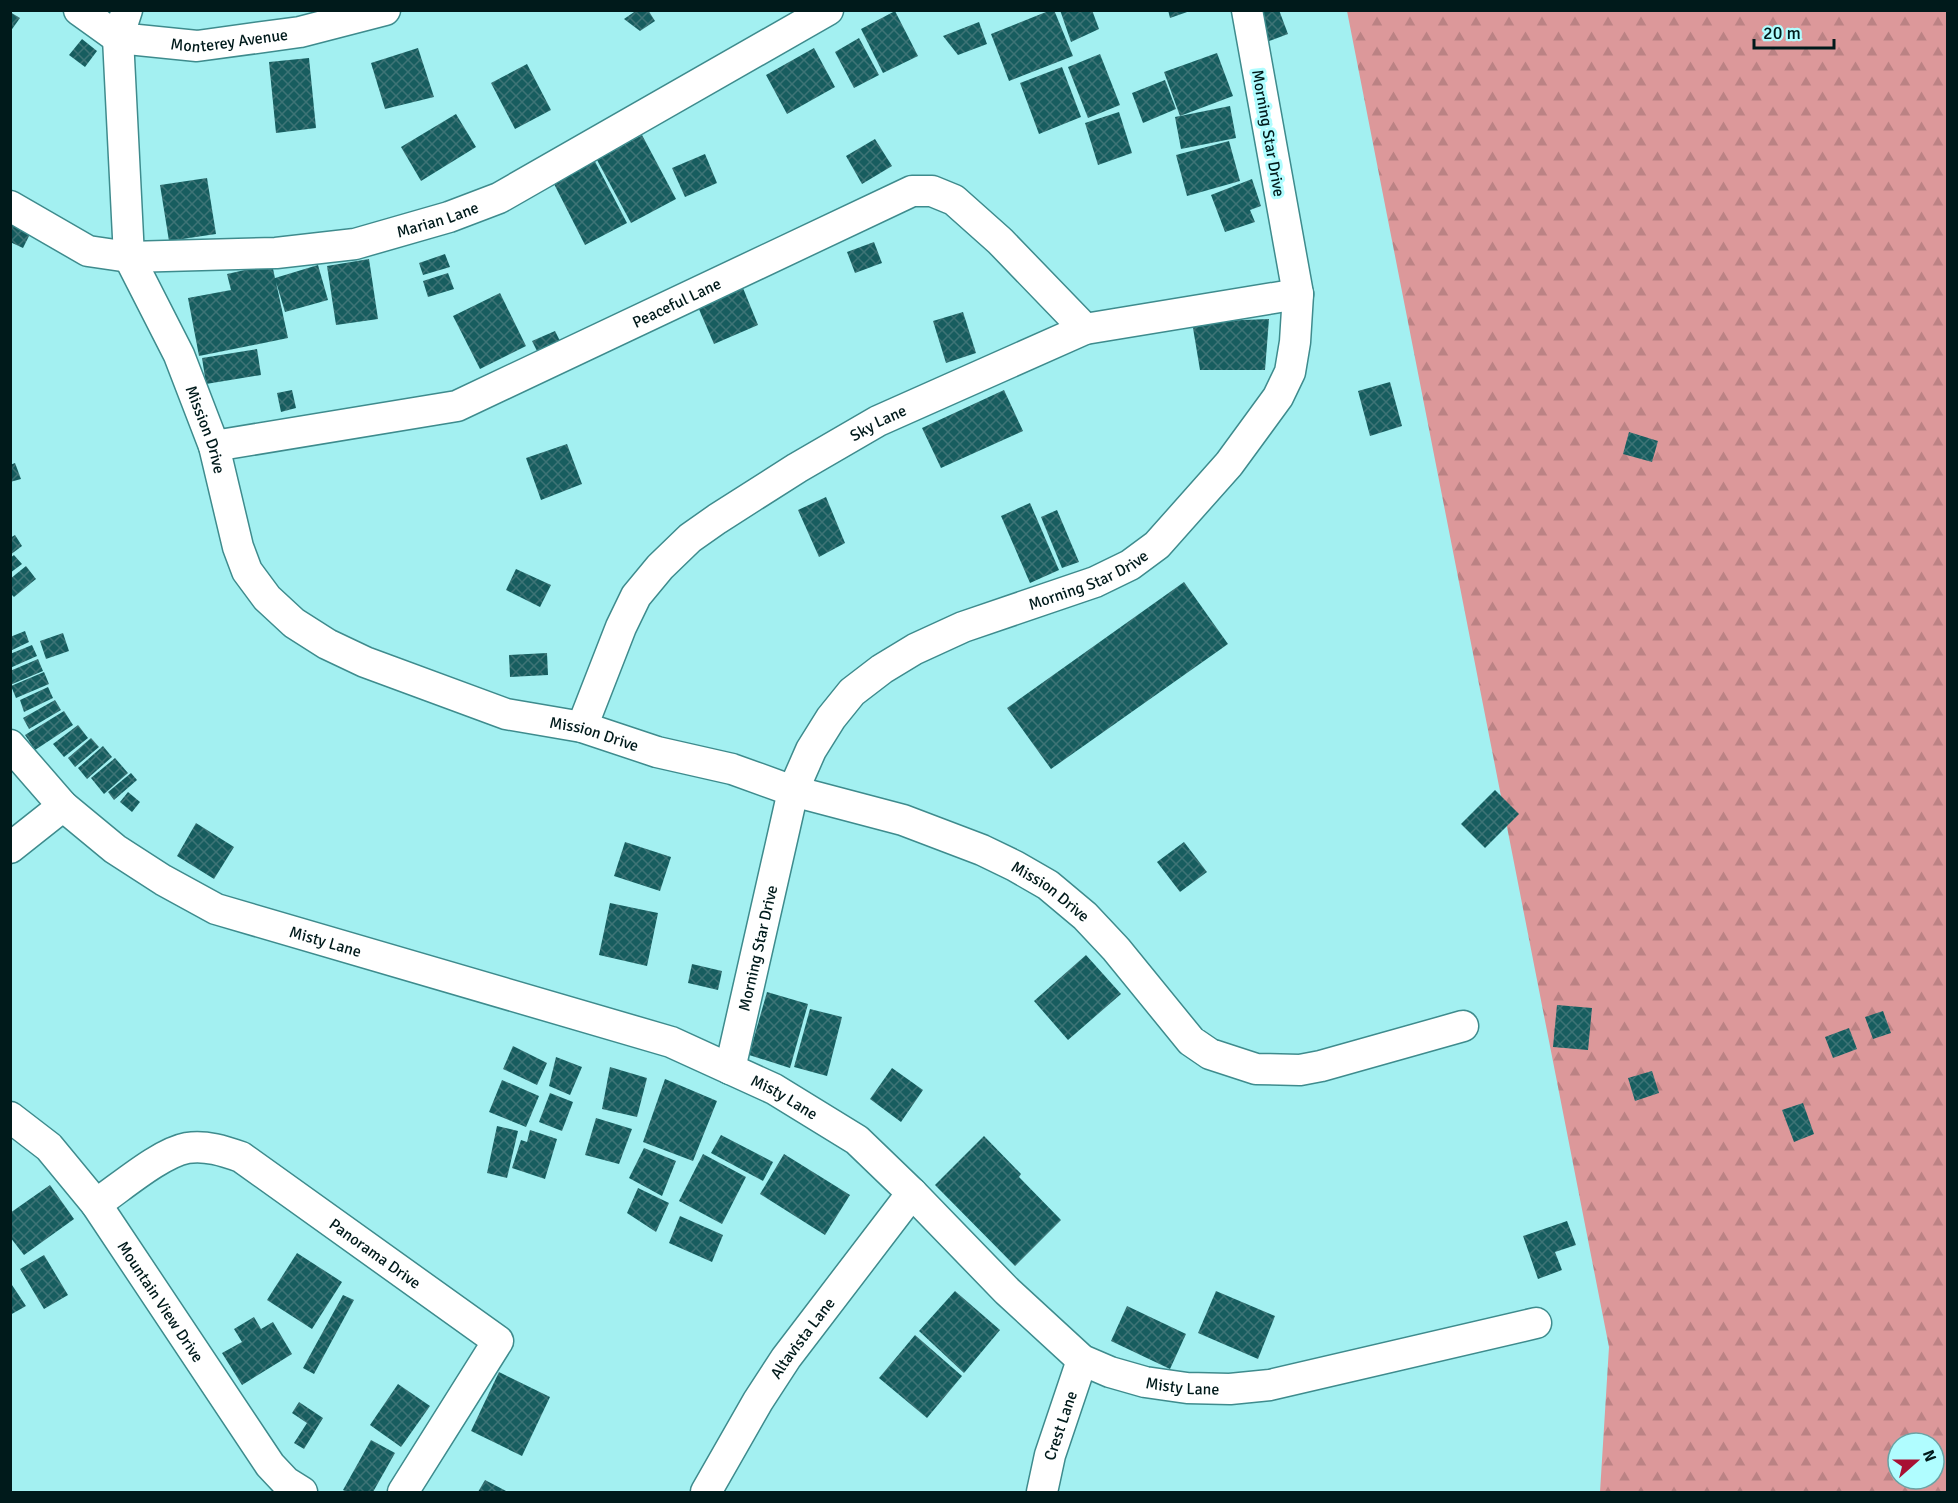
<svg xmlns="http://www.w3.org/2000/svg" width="1958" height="1503" viewBox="0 0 1958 1503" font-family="Signika,sans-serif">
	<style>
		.forest { fill: url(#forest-firs); fill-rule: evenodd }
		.building { fill: url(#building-cross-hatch) }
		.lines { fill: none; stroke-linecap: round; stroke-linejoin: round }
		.minor-casing { stroke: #3e8b8d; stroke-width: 33 }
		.minor { stroke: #fff; stroke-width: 30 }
		.labels { text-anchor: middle; stroke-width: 6; stroke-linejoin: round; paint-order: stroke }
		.street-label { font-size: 16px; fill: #001a1b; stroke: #b0fdff }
	</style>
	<defs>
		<pattern id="forest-firs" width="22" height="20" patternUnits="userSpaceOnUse" patternTransform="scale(1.5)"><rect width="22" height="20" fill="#dc989a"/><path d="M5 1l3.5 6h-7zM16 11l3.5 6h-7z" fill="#bb8284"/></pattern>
		<pattern id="building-cross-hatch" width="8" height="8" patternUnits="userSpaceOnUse" patternTransform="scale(1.5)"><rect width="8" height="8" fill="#175d5f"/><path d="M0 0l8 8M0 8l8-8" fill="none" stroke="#3e7476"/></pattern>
	</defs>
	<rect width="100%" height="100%" fill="#a3f0f1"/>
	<path class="forest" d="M1347 11H1947V1492H1600L1609 1347ZM1898 1443H1934V1479H1898Z"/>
	<g class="building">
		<polygon points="637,10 648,10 655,21 640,31 624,19"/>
		<polygon points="1051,10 1054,10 1073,56 1009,81 991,34"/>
		<polygon points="1060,10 1092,10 1099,29 1071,42"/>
		<polygon points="1168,10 1190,10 1190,11 1170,18"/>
		<polygon points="1258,10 1279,10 1288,34 1269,41"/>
		<polygon points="895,11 918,56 883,73 861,29"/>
		<polygon points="10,12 20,18 10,32"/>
		<polygon points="979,22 987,44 958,55 943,36"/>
		<polygon points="859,38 879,75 854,88 835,52"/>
		<polygon points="82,39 97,51 85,67 69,55"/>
		<polygon points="418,48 434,97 385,109 371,63"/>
		<polygon points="814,48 835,87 787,114 766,75"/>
		<polygon points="1217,53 1233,96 1180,116 1164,72"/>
		<polygon points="1100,54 1120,105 1088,118 1068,67"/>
		<polygon points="309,58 316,128 276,133 269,62"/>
		<polygon points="527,64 551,110 515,129 491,83"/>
		<polygon points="1062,67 1081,117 1039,134 1020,83"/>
		<polygon points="1165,80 1176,109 1143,123 1132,93"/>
		<polygon points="1230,106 1236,138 1181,149 1175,117"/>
		<polygon points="1119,112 1132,153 1098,165 1085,123"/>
		<polygon points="456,114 476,147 421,181 401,147"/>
		<polygon points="642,135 676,199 631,223 597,160"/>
		<polygon points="875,139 892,166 862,184 846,156"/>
		<polygon points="1229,141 1240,181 1187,196 1176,155"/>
		<polygon points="589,150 627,223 585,245 550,176"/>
		<polygon points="705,154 717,183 685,197 672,168"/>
		<polygon points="207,178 216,234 169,241 160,185"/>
		<polygon points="1252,179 1261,206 1250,210 1255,222 1225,232 1211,195"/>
		<polygon points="12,225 30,234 23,248 10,242"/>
		<polygon points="874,242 882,263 855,273 847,252"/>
		<polygon points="445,254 450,267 423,275 419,263"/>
		<polygon points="369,259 378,319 336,325 327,266"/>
		<polygon points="272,264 275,278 318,265 328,300 285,312 276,282 288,338 199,356 188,298 231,290 227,274"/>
		<polygon points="448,273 454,289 428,297 423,281"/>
		<polygon points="743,288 758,325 714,344 698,307"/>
		<polygon points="500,293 526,346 480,369 453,316"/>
		<polygon points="963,312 976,353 946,363 933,321"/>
		<polygon points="1269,319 1265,370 1200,370 1192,322"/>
		<polygon points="555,331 562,345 539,355 532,341"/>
		<polygon points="257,349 261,375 206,384 202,358"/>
		<polygon points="1390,382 1402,426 1370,436 1358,391"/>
		<polygon points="292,390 296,408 281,412 277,393"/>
		<polygon points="1004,390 1023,431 941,468 922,428"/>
		<polygon points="1629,432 1658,441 1652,462 1623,454"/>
		<polygon points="567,444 582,484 541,500 526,458"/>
		<polygon points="15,463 21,479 10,482 10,465"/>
		<polygon points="826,497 845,543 819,557 798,510"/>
		<polygon points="1030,503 1059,570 1030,583 1001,516"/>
		<polygon points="1057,510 1079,562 1062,568 1041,517"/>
		<polygon points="15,535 22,546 10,555 10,538"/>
		<polygon points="14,555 22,564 10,573 10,558"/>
		<polygon points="26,566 36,579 14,597 10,593 10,579"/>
		<polygon points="516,569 551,585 540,607 506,590"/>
		<polygon points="1184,582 1228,644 1051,769 1007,708"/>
		<polygon points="25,631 29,642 10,651 10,637"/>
		<polygon points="63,633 69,651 46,659 40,641"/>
		<polygon points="32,645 37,656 10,668 10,654"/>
		<polygon points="547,653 548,675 510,677 509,655"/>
		<polygon points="38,659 43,671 10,685 10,671"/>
		<polygon points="44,672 49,684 16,698 11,686"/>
		<polygon points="48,687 53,698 24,712 20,700"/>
		<polygon points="55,700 61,710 29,729 23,718"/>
		<polygon points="64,711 73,725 35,750 25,735"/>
		<polygon points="78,725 88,738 64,757 53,744"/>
		<polygon points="91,738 99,747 75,767 68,758"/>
		<polygon points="103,746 112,757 87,779 78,768"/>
		<polygon points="115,758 128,773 104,794 91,778"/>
		<polygon points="131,773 137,780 114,800 108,792"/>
		<polygon points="1495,790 1519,814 1485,848 1461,824"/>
		<polygon points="128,792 140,802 132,812 120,802"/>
		<polygon points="196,823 234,847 214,879 177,856"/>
		<polygon points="625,842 671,857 660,891 614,876"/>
		<polygon points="1184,842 1207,872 1180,892 1157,862"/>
		<polygon points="610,903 658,913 647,966 599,955"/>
		<polygon points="1086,955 1121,994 1068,1040 1034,1001"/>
		<polygon points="692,964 722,971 718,990 688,983"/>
		<polygon points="767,992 808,1004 790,1068 749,1055"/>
		<polygon points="1557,1005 1592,1008 1588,1050 1553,1047"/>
		<polygon points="810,1009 842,1017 827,1076 794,1067"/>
		<polygon points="1883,1011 1891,1033 1873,1039 1865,1017"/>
		<polygon points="1849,1028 1857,1049 1833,1058 1825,1037"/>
		<polygon points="513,1046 547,1063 537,1085 503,1069"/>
		<polygon points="556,1057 582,1067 570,1095 549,1086"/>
		<polygon points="610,1067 647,1078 637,1117 602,1109"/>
		<polygon points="892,1068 923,1090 901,1122 870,1099"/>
		<polygon points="1652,1071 1659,1093 1635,1101 1628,1078"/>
		<polygon points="665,1079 717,1101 693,1161 643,1142"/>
		<polygon points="502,1080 539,1096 526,1127 489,1112"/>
		<polygon points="550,1093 573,1102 562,1131 539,1122"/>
		<polygon points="1803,1103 1814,1134 1794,1142 1782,1110"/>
		<polygon points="596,1118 632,1129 619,1164 585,1155"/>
		<polygon points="497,1126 518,1131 507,1178 487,1173"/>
		<polygon points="530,1130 557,1139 545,1179 512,1168 521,1140 527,1142"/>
		<polygon points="721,1135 773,1162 763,1181 711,1153"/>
		<polygon points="984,1136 1021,1174 1019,1177 1061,1220 1015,1266 935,1185"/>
		<polygon points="644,1148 676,1161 662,1196 629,1178"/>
		<polygon points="703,1154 746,1177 722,1224 679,1201"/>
		<polygon points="784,1154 850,1195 825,1235 760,1194"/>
		<polygon points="50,1185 74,1219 24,1255 10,1237 10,1213"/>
		<polygon points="638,1188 669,1203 656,1232 627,1213"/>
		<polygon points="680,1216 723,1235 712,1262 669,1243"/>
		<polygon points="1567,1221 1576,1245 1555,1252 1562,1270 1538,1279 1523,1236"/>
		<polygon points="297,1253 342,1282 312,1329 267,1300"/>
		<polygon points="44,1255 68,1295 44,1309 20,1269"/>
		<polygon points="10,1282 26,1306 10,1315"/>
		<polygon points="955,1291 1000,1330 964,1373 919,1331"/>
		<polygon points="1216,1291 1275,1316 1258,1359 1198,1333"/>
		<polygon points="343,1295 354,1300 314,1374 303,1368"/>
		<polygon points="1127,1306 1186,1334 1170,1369 1111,1341"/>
		<polygon points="254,1317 261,1329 273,1322 292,1354 242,1385 222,1353 242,1342 234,1329"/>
		<polygon points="915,1335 962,1376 927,1418 879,1378"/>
		<polygon points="499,1372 550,1397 522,1456 471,1431"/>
		<polygon points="398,1384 430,1406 401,1447 370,1425"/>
		<polygon points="299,1402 323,1418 304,1449 294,1443 307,1423 292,1413"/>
		<polygon points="371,1440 395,1453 373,1492 347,1492 343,1490"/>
		<polygon points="485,1480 508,1492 478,1492"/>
	</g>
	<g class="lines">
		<defs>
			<g id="minor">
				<path id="s1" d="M79 10 118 38 197 46 300 32 385 10"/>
				<path id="s2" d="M127 10 118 38 129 257 179 355 214 446 238 547 247 571 267 598 294 623 327 644 365 662 506 714 582 727 657 752 732 769 793 791 903 820 982 850 1015 866 1048 885 1085 916 1116 949 1191 1041 1210 1054 1256 1069 1300 1070 1321 1066 1463 1026"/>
				<path id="s3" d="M10 206 88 251 129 257 276 253 355 244 449 217 499 198 828 10"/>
				<path id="s4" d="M214 446 457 406 912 191H932L954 200 1000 241 1085 329"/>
				<path id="s5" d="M582 727 621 627 636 596 660 567 690 538 717 519 797 468 878 421 1085 329 1298 294"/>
				<path id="s6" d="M10 745 63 806 115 849 163 880 216 909 671 1042 774 1089 857 1140 912 1193 1007 1291 1082 1360 1110 1372 1145 1382 1187 1388 1230 1389 1270 1385 1536 1323"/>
				<polyline points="10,848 63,806"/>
				<path id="s7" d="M730 1069 793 791 811 750 831 718 852 692 882 669 915 649 963 627 1095 582 1130 565 1157 545 1229 464 1278 397 1290 372 1295 342 1298 294 1247 10"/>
				<path id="s8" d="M10 1117 49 1147 96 1204 270 1465 286 1482 302 1492"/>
				<path id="s9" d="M96 1204C120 1188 160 1153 187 1148 206 1145 224 1151 241 1157L498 1341 403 1492"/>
				<path id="s10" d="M706 1492 758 1401 786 1358 912 1193"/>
				<path id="s11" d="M1042 1492 1050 1455 1082 1360"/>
			</g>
		</defs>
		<use href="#minor" class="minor-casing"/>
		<use href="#minor" class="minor"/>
	</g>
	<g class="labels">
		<g class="street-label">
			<text dy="6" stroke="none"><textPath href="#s1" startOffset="160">Monterey Avenue</textPath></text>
			<text transform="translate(1269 133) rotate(80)" y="6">Morning Star Drive</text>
			<text dy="6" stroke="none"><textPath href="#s3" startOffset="444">Marian Lane</textPath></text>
			<text dy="6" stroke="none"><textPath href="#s4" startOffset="489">Peaceful Lane</textPath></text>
			<text dy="6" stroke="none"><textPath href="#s5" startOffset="442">Sky Lane</textPath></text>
			<text dy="6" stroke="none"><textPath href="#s2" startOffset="438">Mission Drive</textPath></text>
			<text dy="6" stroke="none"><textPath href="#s7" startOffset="664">Morning Star Drive</textPath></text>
			<text dy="6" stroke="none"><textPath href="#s2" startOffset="978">Mission Drive</textPath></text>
			<text dy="6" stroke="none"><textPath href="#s2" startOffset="1464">Mission Drive</textPath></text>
			<text dy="6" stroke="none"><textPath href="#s6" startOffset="380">Misty Lane</textPath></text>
			<text dy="6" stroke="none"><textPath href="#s7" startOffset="124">Morning Star Drive</textPath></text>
			<text dy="6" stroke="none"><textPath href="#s6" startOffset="866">Misty Lane</textPath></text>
			<text dy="6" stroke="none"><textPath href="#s9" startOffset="328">Panorama Drive</textPath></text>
			<text dy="6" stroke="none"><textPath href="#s8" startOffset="240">Mountain View Drive</textPath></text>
			<text dy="6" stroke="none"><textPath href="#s10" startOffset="182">Altavista Lane</textPath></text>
			<text dy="6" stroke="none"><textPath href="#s6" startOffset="1370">Misty Lane</textPath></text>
			<text dy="6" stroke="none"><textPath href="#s11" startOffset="69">Crest Lane</textPath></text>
		</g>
	</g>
	<rect width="1958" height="1503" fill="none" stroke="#001a1b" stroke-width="24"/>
	<g transform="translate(1916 1461) rotate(69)"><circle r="28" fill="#b0fdff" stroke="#6aa2a4" stroke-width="1.5"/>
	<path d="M0-4.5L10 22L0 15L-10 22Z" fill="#a81033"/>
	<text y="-9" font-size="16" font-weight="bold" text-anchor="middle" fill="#001a1b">N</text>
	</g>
	<path d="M1754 39v9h80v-9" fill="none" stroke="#001a1b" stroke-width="3"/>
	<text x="1763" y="39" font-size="18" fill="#001a1b" stroke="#b0fdff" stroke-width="4.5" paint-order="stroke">20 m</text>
</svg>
